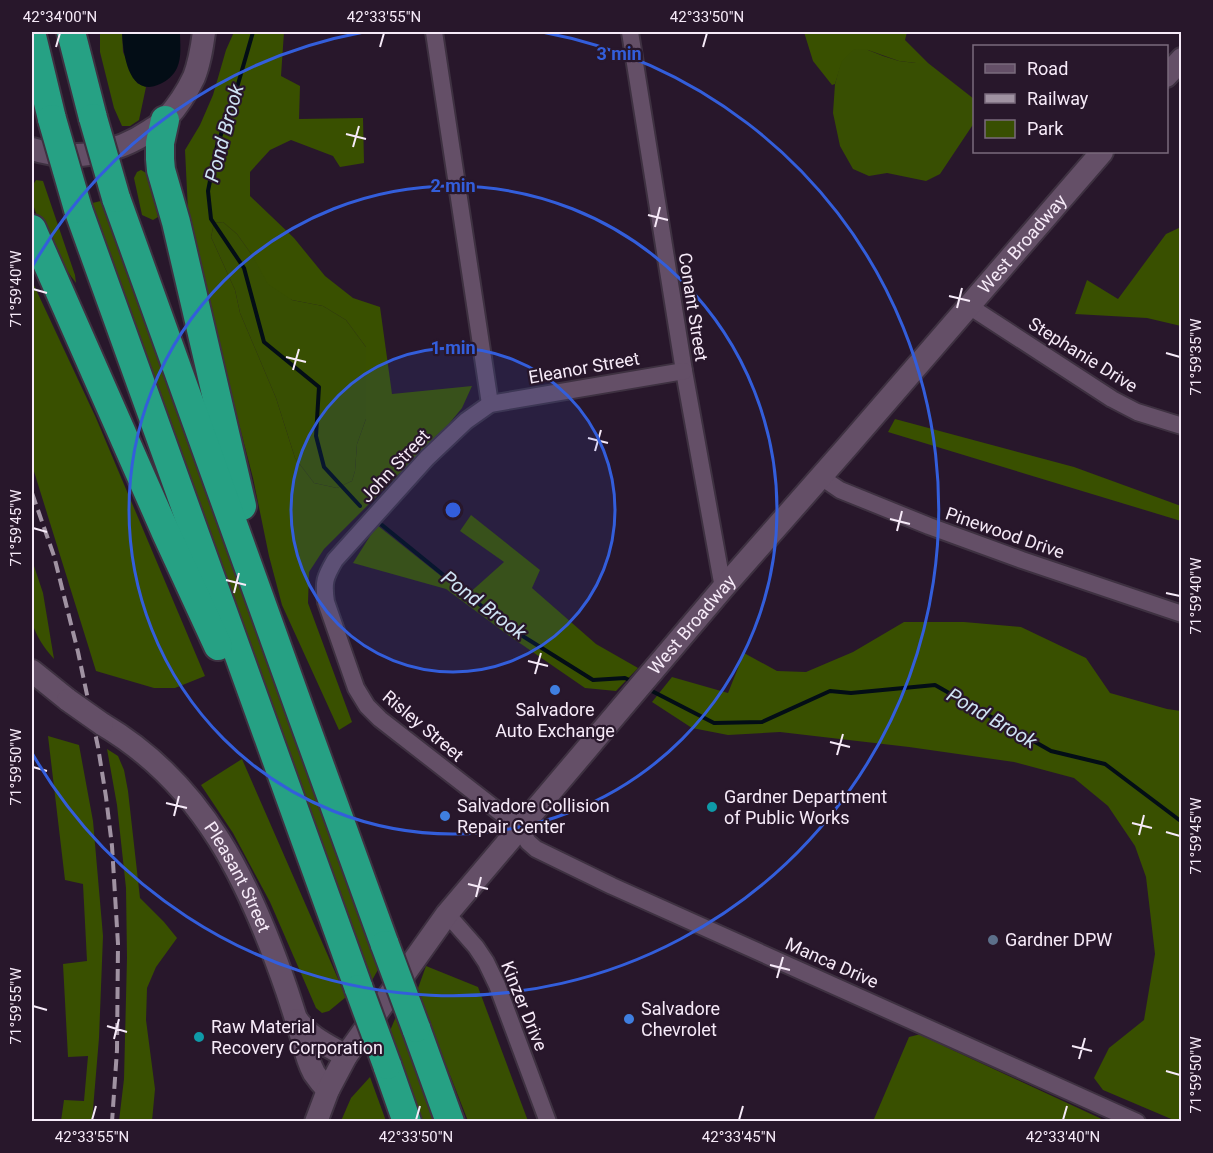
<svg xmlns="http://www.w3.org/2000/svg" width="1213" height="1153" viewBox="0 0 1213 1153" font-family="Roboto,sans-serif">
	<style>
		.green { fill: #384f02 }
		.forest { fill: #395000; fill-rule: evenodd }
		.water { fill: #030d16 }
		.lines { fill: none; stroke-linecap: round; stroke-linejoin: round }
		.stream { stroke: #030d16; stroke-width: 4 }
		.street-casing { stroke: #3e3141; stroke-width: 20 }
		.secondary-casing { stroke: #3e3141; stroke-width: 26 }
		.highway-casing { stroke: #3e3141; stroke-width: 32 }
		.street { stroke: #644f67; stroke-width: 16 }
		.secondary { stroke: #644f67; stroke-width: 22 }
		.highway { stroke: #26a184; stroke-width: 28 }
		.rail { stroke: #a092a2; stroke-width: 4; stroke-dasharray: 12 6; stroke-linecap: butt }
		.secondary-bridge-casing { stroke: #3e3141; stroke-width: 26; stroke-linecap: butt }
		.highway-bridge-casing { stroke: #3e3141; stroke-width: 32; stroke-linecap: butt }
		.secondary-bridge { stroke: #644f67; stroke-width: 22 }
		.highway-bridge { stroke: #26a184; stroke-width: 28 }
		.ticks { fill: none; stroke: #f6eaf8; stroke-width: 2 }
		.ring { fill: none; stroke: #335edb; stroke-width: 3 }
		.shop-dot { fill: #3f7fe0; stroke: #28172b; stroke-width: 2 }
		.culture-dot { fill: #0f9aa8; stroke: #28172b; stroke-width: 2 }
		.service-dot { fill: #5c6f8a; stroke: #28172b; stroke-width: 2 }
		.labels { text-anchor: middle; stroke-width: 4.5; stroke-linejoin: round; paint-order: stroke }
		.street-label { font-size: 18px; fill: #f6eaf8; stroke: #28172b }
		.poi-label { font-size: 18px; fill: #f6eaf8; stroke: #28172b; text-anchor: start }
		.water-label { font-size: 20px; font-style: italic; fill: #cfe3f4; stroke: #28172b }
		.centre { fill: #335edb; stroke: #28172b; stroke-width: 3 }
		.ring-label { font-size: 18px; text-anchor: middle; font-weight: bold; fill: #335edb; stroke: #28172b; stroke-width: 4.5; stroke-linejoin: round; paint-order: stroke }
		.neatline { fill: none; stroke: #f6eaf8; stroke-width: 2 }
		.ticks-label { font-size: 15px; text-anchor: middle; fill: #f6eaf8 }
	</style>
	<rect width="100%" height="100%" fill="#28172b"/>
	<g class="green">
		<polygon points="849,32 868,50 883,56 899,61 916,63 928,63 974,99 974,123 940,174 926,181 887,173 869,176 853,169 840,146 833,113 835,84"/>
		<polygon points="105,200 380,966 370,984 88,204"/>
		<polygon points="223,222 237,234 252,255 292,300 323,306 346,320 366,347 366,419 357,444 355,471 352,481 337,488 314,483 295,458 276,398 240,313 235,290 211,237 214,223"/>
		<polygon points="426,966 478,987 528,1121 468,1121 417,991"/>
		<polygon points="398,1012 438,1121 421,1121 389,1033"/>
	</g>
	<g class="forest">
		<polygon points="100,32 122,32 123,52 137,83 146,87 139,120 130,126 122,126 114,108 100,52"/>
		<path d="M234 32H284L281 76 300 86 299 119 363 118 364 163 340 167 333 156 291 140 270 150 250 172V196L294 238 325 276 353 298 380 307 392 394 472 386 462 408 448 425 324 549 309 572 308 603 352 722 339 730 282 605 269 556 253 478 189 231 185 150 200 125 213 95 226 50ZM223 222 237 234 252 255 268 284 292 300 323 306 346 320 366 347V419L357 444 355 471 352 481 337 488 314 483 295 458 276 398 240 313 235 290 211 237 214 223Z"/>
		<polygon points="804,32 907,32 905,40 928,63 916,63 899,61 868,50 854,49 842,61 835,84 832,85 813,61"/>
		<polygon points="141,170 148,174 158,217 153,220 142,215 134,178 137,172"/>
		<path d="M36 180 43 181 75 275 76 283C61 263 35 222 32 198 31 191 32 186 36 180Z"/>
		<polygon points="1181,227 1181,326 1147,318 1075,314 1087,280 1118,299 1166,234"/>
		<polygon points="32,281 96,418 205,676 175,688 154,688 96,671 32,465"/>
		<polygon points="895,419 1074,467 1181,506 1181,521 888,432"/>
		<polygon points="471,515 540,570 532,588 596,644 638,668 616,691 585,688 508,635 446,589 353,563 377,525 466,596 504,562 460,531"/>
		<path d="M32 560 43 593 54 659C44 648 37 637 32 623Z"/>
		<polygon points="904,622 964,622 1021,627 1086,658 1110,693 1167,709 1181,711 1181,1121 1176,1121 1103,1090 1094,1078 1109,1048 1144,1020 1155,954 1146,877 1135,846 1108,806 1074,778 1014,762 909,747 780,732 728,735 692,728 652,702 672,677 728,693 744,653 777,671 806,672 853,652"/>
		<polygon points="48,736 79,745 93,821 103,936 99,1038 92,1121 61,1121 64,1100 84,1101 88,1056 68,1057 63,964 87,961 83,884 65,880"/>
		<polygon points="107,749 118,756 124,770 128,791 140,898 164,922 177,938 156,967 147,988 146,1020 155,1089 152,1121 119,1121 124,1079 127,958 126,888 117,805"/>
		<polygon points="242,759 346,997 329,1011 322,1013 316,1008 270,902 233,833 201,785"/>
		<polygon points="921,1034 944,1046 1106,1121 874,1121 874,1119 909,1037"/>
		<polygon points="370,1077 386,1121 341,1121 351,1098"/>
	</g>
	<path class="water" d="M122 32H180C180 44 182 57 177 68 174 75 167 81 160 84 128 99 123 52 122 32Z"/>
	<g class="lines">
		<g class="stream">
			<polyline points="253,32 236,91 217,146 208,191 211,219 244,268 264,342 319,387 316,436 324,467 360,506"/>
			<polyline points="382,525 505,625 593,680 625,678 633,682"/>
			<polyline points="648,689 714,723 762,722 830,691 851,693 935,685 1051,751 1105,764 1182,822"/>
		</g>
		<defs>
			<g id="street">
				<polyline points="434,32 490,404"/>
				<polyline points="630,32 684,371 723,588"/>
				<polyline points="969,306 1112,399 1137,412 1182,426"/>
				<path d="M684 371 490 404 466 421 427 458 335 560C325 577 323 582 326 602L356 688 367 706 380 719 520 828 528 842 536 849 612 886 1137 1122"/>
				<polyline points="821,477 840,490 929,526 1022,560 1182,614"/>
				<polyline points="447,914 476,947 486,962 497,985 548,1122"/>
			</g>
			<g id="secondary">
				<polyline points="1166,76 1182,59"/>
				<path d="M32 149C73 162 116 154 151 130 156 127 162 123 166 119 177 107 187 92 194 77 200 62 202 47 204 32"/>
				<polyline points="32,671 68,700"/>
				<path id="s1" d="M102 724C204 784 250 883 287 991 292 1006 297 1022 302 1038 305 1050 308 1062 314 1073 318 1079 323 1085 328 1090"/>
				<path d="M297 1020C310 1038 327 1045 346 1056"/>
				<path id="s2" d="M316 1122 328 1090 346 1056 447 914 723 588 847 447 1102 152"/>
			</g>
			<g id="highway">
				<polyline points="71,32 93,118"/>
				<polyline points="32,36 52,119"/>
				<polyline points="165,120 160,143 160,159 161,170 176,222 242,506"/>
				<polyline points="116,198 306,727 385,945"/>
				<polyline points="78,209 359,989"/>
				<polyline points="32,229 166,533 218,646"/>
				<polyline points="416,1028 450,1122"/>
				<polyline points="387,1065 407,1122"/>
			</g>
		</defs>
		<use href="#street" class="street-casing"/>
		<use href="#secondary" class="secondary-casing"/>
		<use href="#highway" class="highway-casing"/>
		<use href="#street" class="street"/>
		<use href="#secondary" class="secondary"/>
		<use href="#highway" class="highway"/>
		<polyline class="rail" points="32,493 54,556 78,652 98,747 106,797 112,846 118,944 117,1050 112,1122"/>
		<defs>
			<polyline id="secondary-bridge" points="68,700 102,724"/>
			<g id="highway-bridge">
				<polyline points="93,118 116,198"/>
				<polyline points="52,119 78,209"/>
				<polyline points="385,945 416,1028"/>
				<polyline points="359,989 387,1065"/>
			</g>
		</defs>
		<use href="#secondary-bridge" class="secondary-bridge-casing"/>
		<use href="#highway-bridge" class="highway-bridge-casing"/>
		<use href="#secondary-bridge" class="secondary-bridge"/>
		<use href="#highway-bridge" class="highway-bridge"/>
	</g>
	<path class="ticks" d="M56 47 60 33M380 47 384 33M703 47 707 33M346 134 366 139M353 147 359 126M648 215 668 220M655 227 660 207M33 289 47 293M949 296 970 301M957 308 962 288M1166 353 1180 357M286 357 306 362M293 370 299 349M588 438 608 443M595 451 601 430M890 519 910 524M33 528 47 532M897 531 902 511M226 580 246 585M234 593 239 573M1166 593 1180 596M528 661 548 666M535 674 541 653M830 742 850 747M837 755 843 734M33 767 47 771M166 803 187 808M174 816 179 796M1132 823 1152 828M1166 832 1180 836M1139 835 1144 815M468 884 488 889M476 897 481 877M770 965 790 970M777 978 783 957M33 1006 47 1010M107 1026 127 1032M114 1039 119 1019M1072 1046 1092 1051M1079 1059 1085 1038M1166 1071 1180 1075M92 1120 96 1106M416 1120 420 1106M739 1120 743 1106M1063 1120 1067 1106"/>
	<circle cx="453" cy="510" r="162" fill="#335edb" fill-opacity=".12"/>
	<g class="ring">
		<circle cx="453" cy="510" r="162"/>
		<circle cx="453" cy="510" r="324"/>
		<path d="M32 267A486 486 0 0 1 364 32M542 32A486 486 0 1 1 32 753"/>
	</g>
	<g class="shop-dot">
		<circle cx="555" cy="690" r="6"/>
		<circle cx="445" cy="816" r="6"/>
		<circle cx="629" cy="1019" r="6"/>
	</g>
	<g class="culture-dot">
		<circle cx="712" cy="807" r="6"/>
		<circle cx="199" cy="1037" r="6"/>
	</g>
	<circle class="service-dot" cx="993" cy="940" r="6"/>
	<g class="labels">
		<g class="street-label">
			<text dy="6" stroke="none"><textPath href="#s2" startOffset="1130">West Broadway</textPath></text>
			<text transform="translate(693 307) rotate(81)" y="6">Conant Street</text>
			<text transform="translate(1083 355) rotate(32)" y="6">Stephanie Drive</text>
			<text transform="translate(584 368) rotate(-10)" y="6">Eleanor Street</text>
			<text transform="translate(395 466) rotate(-47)" y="6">John Street</text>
			<text transform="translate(1005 533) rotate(19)" y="6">Pinewood Drive</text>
			<text dy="6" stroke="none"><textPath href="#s2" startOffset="626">West Broadway</textPath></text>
			<text transform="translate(423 726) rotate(40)" y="6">Risley Street</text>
			<text dy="6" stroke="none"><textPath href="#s1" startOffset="208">Pleasant Street</textPath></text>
			<text transform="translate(832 963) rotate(24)" y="6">Manca Drive</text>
			<text transform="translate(524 1006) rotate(68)" y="6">Kinzer Drive</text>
		</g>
		<g class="poi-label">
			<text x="555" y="716" text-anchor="middle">Salvadore<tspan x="555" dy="21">Auto Exchange</tspan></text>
			<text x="724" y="803">Gardner Department<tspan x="724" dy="21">of Public Works</tspan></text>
			<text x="457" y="812">Salvadore Collision<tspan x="457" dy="21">Repair Center</tspan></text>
			<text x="1005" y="946">Gardner DPW</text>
			<text x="641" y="1015">Salvadore<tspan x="641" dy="21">Chevrolet</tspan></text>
			<text x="211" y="1033">Raw Material<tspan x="211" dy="21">Recovery Corporation</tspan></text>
		</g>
		<g class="water-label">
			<text transform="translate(224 133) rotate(-75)" y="7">Pond Brook</text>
			<text transform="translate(484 605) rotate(37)" y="7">Pond Brook</text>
			<text transform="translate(992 718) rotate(30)" y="7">Pond Brook</text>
		</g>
	</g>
	<circle cx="453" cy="510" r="9" class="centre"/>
	<g class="ring-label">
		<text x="619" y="60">3 min</text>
		<text x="453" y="192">2 min</text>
		<text x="453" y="354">1 min</text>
	</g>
	<rect width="1213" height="1153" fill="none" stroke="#28172b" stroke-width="66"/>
	<rect x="973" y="45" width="195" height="108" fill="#28172b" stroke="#7a6b7d" stroke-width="1.5"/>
	<rect x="985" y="64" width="30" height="9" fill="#644f67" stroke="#7a6b7d" stroke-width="1.5"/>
	<text x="1027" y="75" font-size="18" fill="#f6eaf8">Road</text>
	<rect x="985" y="94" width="30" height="9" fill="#a092a2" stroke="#7a6b7d" stroke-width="1.5"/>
	<text x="1027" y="105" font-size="18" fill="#f6eaf8">Railway</text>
	<rect x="985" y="120" width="30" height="18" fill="#384f02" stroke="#7a6b7d" stroke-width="1.5"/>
	<text x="1027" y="135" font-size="18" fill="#f6eaf8">Park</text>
	<rect x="33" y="33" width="1147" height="1087" class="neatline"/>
	<g class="ticks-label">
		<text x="60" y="22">42°34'00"N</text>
		<text x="384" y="22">42°33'55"N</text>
		<text x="707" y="22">42°33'50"N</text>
		<text transform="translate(16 289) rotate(-90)" y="5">71°59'40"W</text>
		<text transform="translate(1196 357) rotate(-90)" y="5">71°59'35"W</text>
		<text transform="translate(16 528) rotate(-90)" y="5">71°59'45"W</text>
		<text transform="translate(1196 596) rotate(-90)" y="5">71°59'40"W</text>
		<text transform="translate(16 767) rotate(-90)" y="5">71°59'50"W</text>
		<text transform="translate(1196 836) rotate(-90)" y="5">71°59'45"W</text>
		<text transform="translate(16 1006) rotate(-90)" y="5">71°59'55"W</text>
		<text transform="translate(1196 1075) rotate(-90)" y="5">71°59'50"W</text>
		<text x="92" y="1142">42°33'55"N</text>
		<text x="416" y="1142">42°33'50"N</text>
		<text x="739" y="1142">42°33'45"N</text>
		<text x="1063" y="1142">42°33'40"N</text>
	</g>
</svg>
